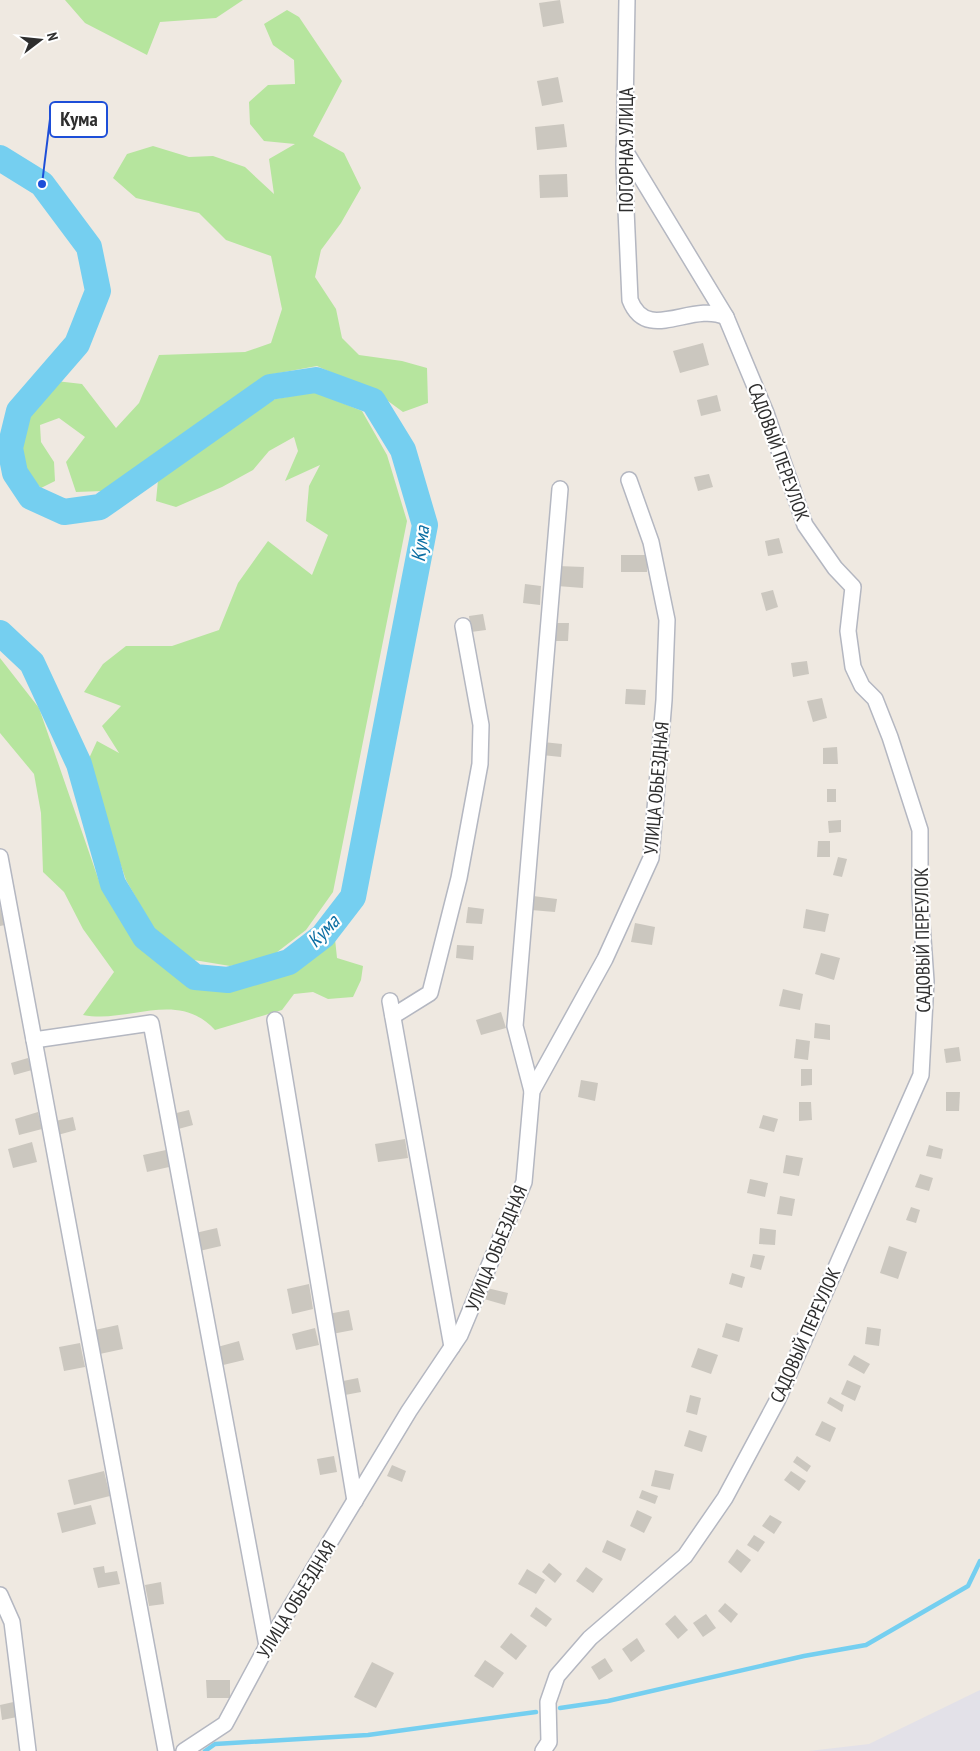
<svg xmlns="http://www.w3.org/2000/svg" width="980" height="1751" viewBox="0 0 980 1751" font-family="'PT Sans Narrow',sans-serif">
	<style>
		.industrial { fill: #e3e1e8 }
		.green { fill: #b6e59e }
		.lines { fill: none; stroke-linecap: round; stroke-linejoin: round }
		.stream { stroke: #75cff0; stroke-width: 4.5 }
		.river { stroke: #75cff0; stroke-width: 26 }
		.building { fill: #cbc7bf }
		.minor-casing { stroke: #b4b7c1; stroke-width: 18 }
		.minor { stroke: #fff; stroke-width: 15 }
		.labels { text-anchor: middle; stroke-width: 4.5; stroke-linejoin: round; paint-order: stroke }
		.street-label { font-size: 19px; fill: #2e2e2e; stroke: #fff }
		.water-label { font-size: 20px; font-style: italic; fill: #0d6fa3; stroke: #fff }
		.leader { fill: none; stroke: #1d4ed8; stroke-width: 2 }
		.callout-dot { fill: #1d4ed8; stroke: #fff; stroke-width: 2 }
		.callout { fill: #fff; stroke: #1d4ed8; stroke-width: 2 }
		.callout-label { font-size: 20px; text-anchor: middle; font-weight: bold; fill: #2e2e2e }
	</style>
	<rect width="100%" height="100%" fill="#efe9e1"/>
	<polygon class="industrial" points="980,1690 980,1751 809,1751 869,1744"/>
	<g class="green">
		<polygon points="65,0 243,0 216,18 160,22 147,55 85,23"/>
		<polygon points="287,10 299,17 342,81 313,136 344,153 361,188 341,223 321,250 315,277 336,309 342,338 359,355 402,361 427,368 428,403 403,412 377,393 317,366 268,375 103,491 76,492 66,462 85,437 59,418 40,425 41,442 54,462 55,481 41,488 24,471 18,451 26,413 56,381 82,384 116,428 139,403 159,355 245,352 271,343 282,309 271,256 226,240 199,213 136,198 113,178 127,154 153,146 189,157 213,156 245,167 274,194 269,159 295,144 264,141 250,124 249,102 268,85 295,84 294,60 273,45 264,24"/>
		<polygon points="315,392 362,411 387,455 407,521 333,892 306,930 268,959 230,966 194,960 156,933 126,880 86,765 97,741 119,753 102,726 121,706 84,692 103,664 126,646 172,646 219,630 238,583 268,541 312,575 328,535 306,521 309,486 320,465 285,481 298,451 294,437 269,451 253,470 222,487 176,507 156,501 158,480 270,400"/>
		<path d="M0 658 39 708 99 881 140 942 194 983 228 987 296 968 321 953 335 939 337 958 363 966 361 980 353 997 328 999 313 992 294 994 282 1010 215 1030C177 989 129 1024 83 1015L114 972 83 929 64 892 43 872 41 813 34 774 0 733Z"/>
	</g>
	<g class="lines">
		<g class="stream">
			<polyline points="560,1708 608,1701 804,1656 866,1645 968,1586 980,1561"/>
			<polyline points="205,1751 215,1744 368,1735 536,1712"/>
		</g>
		<polyline class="river" points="0,158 42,184 89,247 98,291 77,344 19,411 10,448 15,473 31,497 64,512 100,507 270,387 316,380 373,401 403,450 425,525 353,897 323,936 289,962 228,980 195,977 145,937 113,884 79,764 32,663 0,633"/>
	</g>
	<g class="building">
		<polygon points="560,0 564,23 543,27 539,3"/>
		<polygon points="558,77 563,102 542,106 537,81"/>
		<polygon points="564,124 567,147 537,150 535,127"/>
		<polygon points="567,174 568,197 540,198 539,175"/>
		<polygon points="703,343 709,365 680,373 673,351"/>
		<polygon points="717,395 721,411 701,416 697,400"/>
		<polygon points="709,474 713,487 698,491 694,477"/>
		<polygon points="779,538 783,553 768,556 765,541"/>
		<rect x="621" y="555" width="26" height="17"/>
		<polygon points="558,566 584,567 583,588 557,586"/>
		<polygon points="525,584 541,586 540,605 523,603"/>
		<polygon points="773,590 778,607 766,611 761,593"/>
		<polygon points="483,614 486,630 471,632 469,616"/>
		<polygon points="552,623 569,623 568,641 551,641"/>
		<polygon points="807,661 809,674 793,677 791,663"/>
		<polygon points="626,689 646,690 645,705 625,704"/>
		<polygon points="822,698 827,718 813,722 807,701"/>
		<polygon points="543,742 562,744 561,757 542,755"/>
		<polygon points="837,747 838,764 823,764 823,748"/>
		<rect x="827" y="789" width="9" height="13"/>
		<polygon points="841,820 841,832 829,833 828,821"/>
		<polygon points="818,841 830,841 830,857 817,857"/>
		<polygon points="838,857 847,859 842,877 833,875"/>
		<polygon points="533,896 557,899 555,912 531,910"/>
		<polygon points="0,907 5,925 0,926"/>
		<polygon points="468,907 484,909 482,924 466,923"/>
		<polygon points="806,909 829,914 825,932 803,928"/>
		<polygon points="635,923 655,927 652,945 631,942"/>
		<polygon points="457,945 474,946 473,960 456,958"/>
		<polygon points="821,953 840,958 834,980 815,974"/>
		<polygon points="783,989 803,994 800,1010 779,1006"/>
		<polygon points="501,1012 506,1028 481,1035 476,1020"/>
		<polygon points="815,1023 830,1025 830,1040 814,1038"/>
		<polygon points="796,1039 810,1041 808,1060 794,1058"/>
		<polygon points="959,1047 961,1061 946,1063 944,1049"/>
		<polygon points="28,1058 32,1070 14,1075 11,1063"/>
		<polygon points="801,1069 812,1069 812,1085 801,1086"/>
		<polygon points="581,1080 598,1083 595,1101 578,1097"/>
		<polygon points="946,1092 960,1092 959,1111 946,1111"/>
		<polygon points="799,1102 811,1102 812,1120 799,1121"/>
		<polygon points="189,1110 193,1125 171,1131 168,1115"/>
		<polygon points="38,1112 42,1129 19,1135 15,1119"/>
		<polygon points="763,1115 778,1119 774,1132 759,1128"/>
		<polygon points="73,1117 76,1130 54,1136 51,1122"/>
		<polygon points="405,1139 408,1158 378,1162 375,1144"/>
		<polygon points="32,1142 37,1162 13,1168 8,1149"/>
		<polygon points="929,1145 943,1149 941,1159 926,1156"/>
		<polygon points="166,1150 169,1167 147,1172 143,1155"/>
		<polygon points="786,1155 803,1158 799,1176 783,1173"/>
		<polygon points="920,1174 933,1178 929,1191 915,1187"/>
		<polygon points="750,1179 768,1183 765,1197 747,1193"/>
		<polygon points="780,1196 795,1199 792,1216 777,1214"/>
		<polygon points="911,1207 920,1210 916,1223 906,1220"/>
		<polygon points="217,1228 221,1246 195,1252 191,1234"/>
		<polygon points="760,1228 776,1230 775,1245 759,1244"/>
		<polygon points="889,1246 907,1252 898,1279 880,1273"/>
		<polygon points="753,1254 765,1256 761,1270 750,1267"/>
		<polygon points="732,1273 745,1277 742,1288 729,1284"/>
		<polygon points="309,1284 313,1309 292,1314 287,1289"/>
		<polygon points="487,1288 508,1293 505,1305 484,1299"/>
		<polygon points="349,1310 353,1330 332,1334 328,1314"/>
		<polygon points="726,1323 743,1328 739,1342 722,1337"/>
		<polygon points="118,1325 123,1349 95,1355 90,1331"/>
		<polygon points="867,1327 881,1329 879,1346 865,1344"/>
		<polygon points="315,1328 319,1345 296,1350 292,1334"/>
		<polygon points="239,1341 244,1360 219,1366 214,1348"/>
		<polygon points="80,1343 85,1367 64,1371 59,1347"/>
		<polygon points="698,1348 718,1355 711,1374 691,1367"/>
		<polygon points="854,1355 870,1364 864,1374 848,1365"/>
		<polygon points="358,1378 361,1392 345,1395 343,1381"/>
		<polygon points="847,1380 861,1386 855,1401 841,1394"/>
		<polygon points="690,1395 701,1398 697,1415 686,1412"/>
		<polygon points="830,1397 844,1405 842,1412 827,1403"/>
		<polygon points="822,1421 836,1428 830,1442 815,1435"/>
		<polygon points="689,1430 707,1436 702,1452 684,1446"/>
		<polygon points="334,1456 337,1472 320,1475 317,1459"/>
		<polygon points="797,1456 811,1466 807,1472 793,1462"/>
		<polygon points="392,1465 406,1471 402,1482 387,1476"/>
		<polygon points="655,1470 674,1474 670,1490 651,1486"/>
		<polygon points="104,1471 110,1496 74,1505 68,1480"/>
		<polygon points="791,1471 806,1481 799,1491 784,1480"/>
		<polygon points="642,1490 658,1496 655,1504 639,1498"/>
		<polygon points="91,1505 96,1524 62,1533 57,1513"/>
		<polygon points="637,1510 652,1517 644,1533 630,1526"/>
		<polygon points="770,1515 782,1522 774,1534 762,1526"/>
		<polygon points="754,1535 765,1542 758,1552 747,1545"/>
		<polygon points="607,1540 626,1549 621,1561 602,1552"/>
		<polygon points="737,1549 751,1560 741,1573 728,1562"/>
		<polygon points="549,1563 562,1574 555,1583 542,1572"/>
		<polygon points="104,1566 105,1573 117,1571 120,1584 98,1588 93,1568"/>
		<polygon points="586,1567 603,1579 593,1593 576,1581"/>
		<polygon points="527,1569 545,1580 536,1594 518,1584"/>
		<polygon points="161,1582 164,1604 149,1606 145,1585"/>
		<polygon points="725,1603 738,1614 731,1623 718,1611"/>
		<polygon points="536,1607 552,1619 546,1627 530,1616"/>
		<polygon points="706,1614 716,1628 703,1637 693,1623"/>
		<polygon points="675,1615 688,1630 678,1639 665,1624"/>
		<polygon points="511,1633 527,1646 516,1660 500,1647"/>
		<polygon points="637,1638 645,1651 631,1662 622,1649"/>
		<polygon points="605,1658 613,1671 599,1680 591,1667"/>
		<polygon points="485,1660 504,1673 493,1688 474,1676"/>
		<polygon points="372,1662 394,1673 376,1708 354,1697"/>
		<polygon points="206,1680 230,1680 230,1698 207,1698"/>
		<polygon points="18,1701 22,1716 2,1720 0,1705"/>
	</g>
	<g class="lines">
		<defs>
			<g id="minor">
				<path d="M627 0 624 164 630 300C647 344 691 301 726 317"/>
				<polyline points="0,857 166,1751"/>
				<polyline points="390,1001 452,1347"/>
				<polyline points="393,1016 430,993 459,878 480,764 481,725 463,626"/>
				<polyline points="275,1020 355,1501"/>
				<polyline points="34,1040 151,1023 267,1646"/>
				<polyline points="532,1091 515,1026 560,489"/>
				<polyline points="0,1595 12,1622 28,1751"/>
				<polyline points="184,1751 225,1724 267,1646 409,1411 460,1335 524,1182 532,1091 605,959 651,858 664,700 667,620 651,542 629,480"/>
				<polyline points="543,1751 549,1742 548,1702 557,1676 590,1638 685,1556 725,1498 777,1401 921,1075 926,981 920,897 920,830 890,737 875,699 862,686 853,667 848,631 853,587 835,568 805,525 766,413 726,317 624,149"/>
			</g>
		</defs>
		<use href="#minor" class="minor-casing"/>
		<use href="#minor" class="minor"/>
	</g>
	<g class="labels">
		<g class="street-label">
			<text transform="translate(626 150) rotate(-90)" y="7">ПОГОРНАЯ УЛИЦА</text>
			<text transform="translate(779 452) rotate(70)" y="7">САДОВЫЙ ПЕРЕУЛОК</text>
			<text transform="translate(656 788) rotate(-85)" y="7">УЛИЦА ОБЬЕЗДНАЯ</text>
			<text transform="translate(922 940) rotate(-91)" y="7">САДОВЫЙ ПЕРЕУЛОК</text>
			<text transform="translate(496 1248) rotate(-68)" y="7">УЛИЦА ОБЬЕЗДНАЯ</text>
			<text transform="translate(805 1335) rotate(-66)" y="7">САДОВЫЙ ПЕРЕУЛОК</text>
			<text transform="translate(296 1599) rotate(-59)" y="7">УЛИЦА ОБЬЕЗДНАЯ</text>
		</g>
		<g class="water-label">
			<text transform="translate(420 544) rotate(-83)" y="7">Кума</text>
			<text transform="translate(323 931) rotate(-46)" y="7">Кума</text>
		</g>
	</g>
	<path class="leader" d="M42 184L50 119"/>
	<circle class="callout-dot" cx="42" cy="184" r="5"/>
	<rect class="callout" x="50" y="102" width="57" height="35" rx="5"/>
	<g class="callout-label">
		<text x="79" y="126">Кума</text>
	</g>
	<g transform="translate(40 40) rotate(74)" stroke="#ffffff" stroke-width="4" paint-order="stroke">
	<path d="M0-4L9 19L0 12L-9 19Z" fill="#2e2e2e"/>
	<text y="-8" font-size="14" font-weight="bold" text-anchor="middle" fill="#2e2e2e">N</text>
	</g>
</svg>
